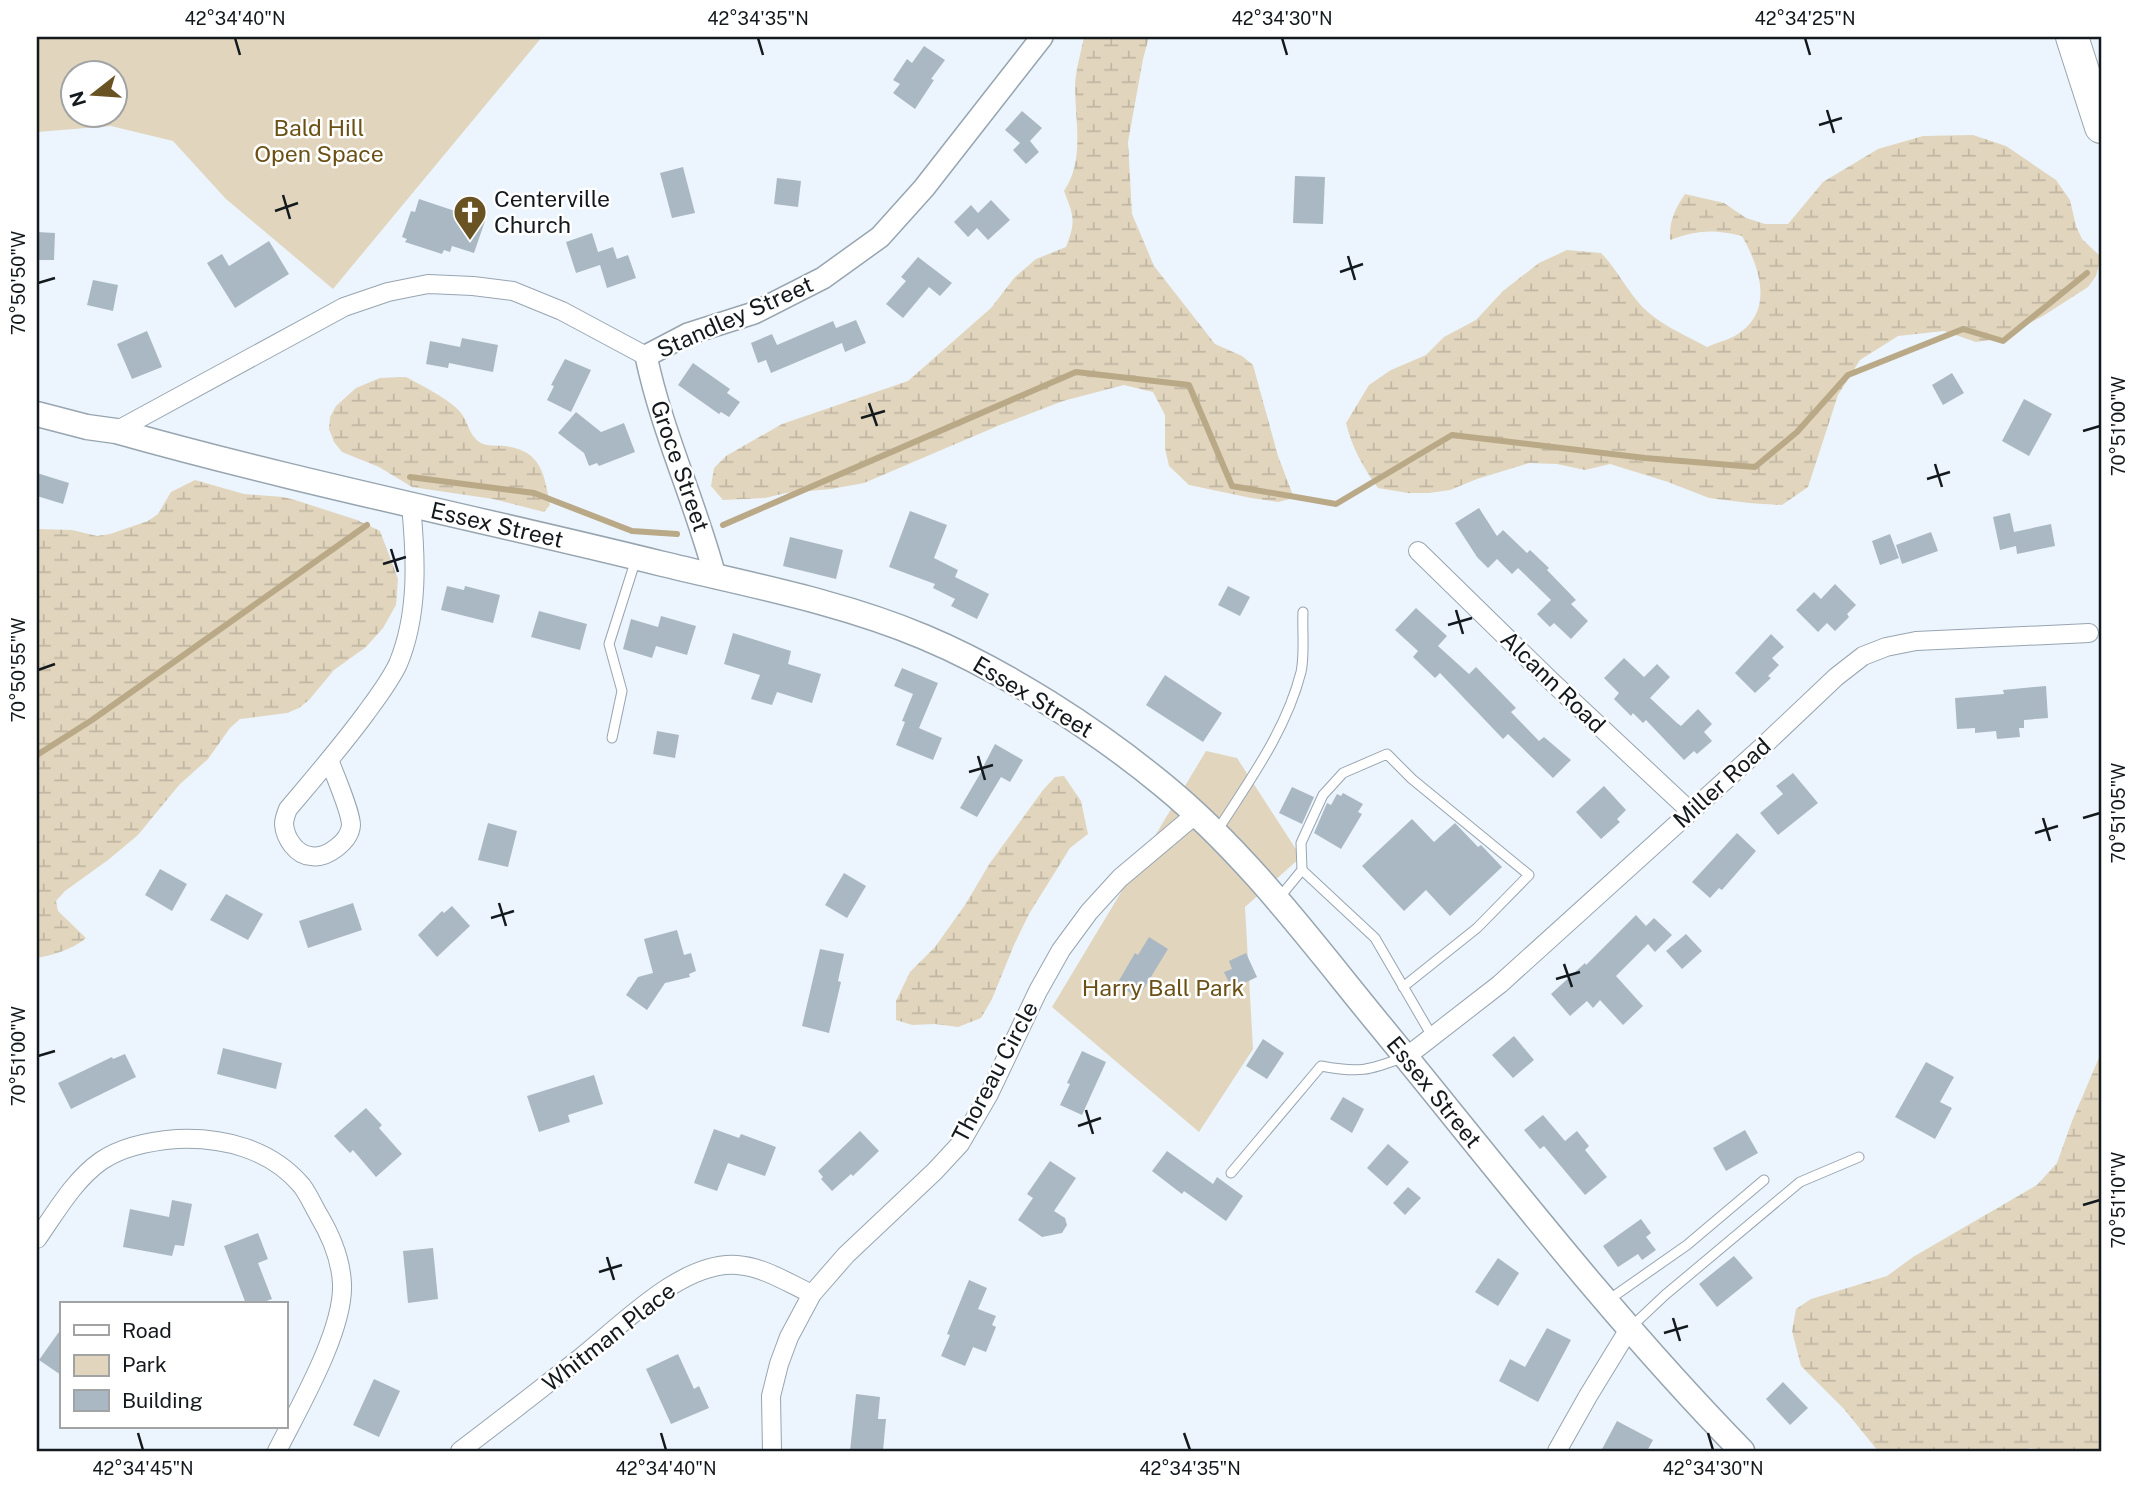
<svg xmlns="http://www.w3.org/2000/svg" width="2138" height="1488" viewBox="0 0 2138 1488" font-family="'Public Sans',sans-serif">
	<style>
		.green { fill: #e1d5bd; fill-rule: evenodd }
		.wetland { fill: url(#wetland-marsh) }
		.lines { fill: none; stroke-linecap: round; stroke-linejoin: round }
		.stream { stroke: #baa987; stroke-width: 6 }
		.building { fill: #aab8c4 }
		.service-casing { stroke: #97a5b1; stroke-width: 11 }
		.minor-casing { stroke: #97a5b1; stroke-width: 20 }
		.tertiary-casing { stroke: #97a5b1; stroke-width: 24 }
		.secondary-casing { stroke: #97a5b1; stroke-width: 27 }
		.motorway-casing { stroke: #97a5b1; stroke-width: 34 }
		.service { stroke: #fff; stroke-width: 9 }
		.minor { stroke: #fff; stroke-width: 18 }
		.tertiary { stroke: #fff; stroke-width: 21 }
		.secondary { stroke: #fff; stroke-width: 24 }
		.motorway { stroke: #fff; stroke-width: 32 }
		.ticks { fill: none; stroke: #13191d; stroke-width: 2.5 }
		.labels { text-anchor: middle; stroke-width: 5; stroke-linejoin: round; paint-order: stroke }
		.park-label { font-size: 23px; fill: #6a5015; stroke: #fff }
		.poi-label { font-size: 23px; fill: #13191d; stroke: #fff; text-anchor: start }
		.street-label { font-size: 23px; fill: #13191d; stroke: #fff }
		.neatline { fill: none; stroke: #13191d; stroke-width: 2.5 }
		.ticks-label { font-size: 18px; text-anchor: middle; fill: #13191d }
	</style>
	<defs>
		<pattern id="wetland-marsh" width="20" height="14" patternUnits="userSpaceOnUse" patternTransform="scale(1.75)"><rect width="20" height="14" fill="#e1d5bd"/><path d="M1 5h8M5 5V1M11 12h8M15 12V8" fill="none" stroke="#c0b6a2"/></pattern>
	</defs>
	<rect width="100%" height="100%" fill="#ecf5fd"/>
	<g class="green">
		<path d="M37 37H542L333 289 226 199 173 141 111 126 37 132ZM74 74H116V116H74Z"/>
		<polygon points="1206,751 1237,758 1301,857 1245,907 1253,1049 1199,1132 1052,1007"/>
	</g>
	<g class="wetland">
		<path d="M1084 37H1149L1143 59 1128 142 1132 214 1154 266 1215 344 1242 356 1253 365 1278 456 1294 498 1278 502 1251 498 1189 485 1169 466 1165 448V415L1153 392 1124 385 1063 401 1000 425 864 483 831 489 786 493 765 498 723 500 711 486 714 468 726 456 782 424 908 381 991 308 1015 277 1036 259 1066 247C1076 221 1074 217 1064 191 1085 160 1075 121 1075 85 1076 69 1081 52 1084 37Z"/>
		<path d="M1973 135 2006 146 2056 180 2070 200 2076 226 2082 239 2101 257 2096 276 2088 287 2043 316 1999 339 1976 342 1944 331 1898 336 1860 360 1838 395 1808 487 1782 505 1749 503 1709 498 1668 482 1610 464 1585 470 1557 464 1529 463 1477 479 1450 490 1429 493H1408L1378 488C1363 467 1352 448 1346 423L1369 385 1391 370 1426 355 1444 337 1476 320 1503 291 1539 263 1567 250 1601 253C1619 271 1629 296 1649 313 1665 327 1689 337 1707 347 1718 342 1733 339 1742 331 1774 307 1758 264 1742 236 1713 229 1698 230 1670 240 1669 221 1675 209 1685 194L1724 203 1746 218 1765 224H1788L1823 182 1878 149 1923 136Z"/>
		<path d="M406 377C421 385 451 400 461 413 468 422 469 434 478 441 485 447 496 445 505 446 542 451 544 474 550 505L544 512 493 499 412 487 379 467 342 452 334 442 329 429 330 417 336 406 356 388 380 378Z"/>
		<path d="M195 480 244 494 283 497 295 500 357 520 380 531 398 579 396 605 383 628 366 647 334 670 309 700 299 708 287 713 240 719 230 728 208 759 179 785 138 835 108 860 65 891 56 901 58 911 86 938C71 950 56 954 37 958V529L72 530 97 536 110 534 148 521 158 514 171 492Z"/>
		<polygon points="1064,776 1081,801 1088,834 1070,848 1029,914 1014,945 992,999 981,1018 958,1027 935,1024 912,1025 896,1020 896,1001 910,972 935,947 965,905 990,863 1043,790 1055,777"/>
		<polygon points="2101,1053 2101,1451 2054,1451 2030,1448 2022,1451 1878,1451 1844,1409 1801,1366 1792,1331 1796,1309 1811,1299 1887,1276 1913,1257 2037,1185 2057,1163 2072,1121"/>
	</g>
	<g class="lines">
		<g class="stream">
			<polyline points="410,477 534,493 632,531 677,534"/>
			<polyline points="723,525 1076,372 1189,385 1232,486 1336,504 1452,435 1645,458 1755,467 1797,432 1848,375 1963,329 2003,341 2087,273"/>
			<polyline points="37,755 92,720 367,525"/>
		</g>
	</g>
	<g class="building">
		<polygon points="924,46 945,60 931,79 934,80 915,109 893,93 900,84 893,80 907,59 912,63"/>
		<polygon points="1022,111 1042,128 1030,141 1039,152 1026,164 1013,150 1020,143 1005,130"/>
		<polygon points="683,167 695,213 672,218 660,173"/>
		<polygon points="1295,176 1325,177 1323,224 1293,223"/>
		<polygon points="777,178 801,181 798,207 774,204"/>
		<polygon points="419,199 485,221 474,253 452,246 450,252 444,250 442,254 405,242 407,239 402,237 411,211 415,212"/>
		<polygon points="991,200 1010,220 988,240 977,228 968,237 954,222 971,205 978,213"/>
		<polygon points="37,232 55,233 54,260 37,260"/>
		<polygon points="592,233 598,252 613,247 617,259 628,255 636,278 607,288 600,265 576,273 566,242"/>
		<polygon points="269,241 289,274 235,308 207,263 222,254 229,266"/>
		<polygon points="918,257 952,283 940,296 929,287 903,318 886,304 906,281 901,277"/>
		<polygon points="93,280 118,285 113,311 87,305"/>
		<polygon points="856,320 866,343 845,352 842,343 771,373 766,360 758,363 751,343 772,334 777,345 833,321 836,328"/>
		<polygon points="147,331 162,367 132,379 117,344"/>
		<polygon points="462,338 498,345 493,372 449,363 448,368 426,364 430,341 460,347"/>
		<polygon points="565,359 591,370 571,412 547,400 554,386 551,385"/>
		<polygon points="693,363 730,389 727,393 740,402 729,417 721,412 719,414 678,385"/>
		<polygon points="1952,373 1964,393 1943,405 1932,385"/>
		<polygon points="2024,399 2052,414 2029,456 2002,441"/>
		<polygon points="576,412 601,432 624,423 635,452 599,466 597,463 589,466 584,453 558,433"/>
		<polygon points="37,473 69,483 63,504 37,496"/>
		<polygon points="1479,508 1497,536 1503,530 1527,553 1530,550 1549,568 1547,570 1576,600 1571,604 1588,621 1571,639 1554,623 1550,627 1537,614 1551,600 1518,568 1512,574 1497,559 1488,568 1477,557 1455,523"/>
		<polygon points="910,511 947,525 934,558 958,570 955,577 989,594 977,619 951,606 955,599 933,588 935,584 889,567"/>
		<polygon points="2010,513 2014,532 2051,524 2055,546 2017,554 2016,546 2000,550 1993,517"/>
		<polygon points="1931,532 1938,551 1902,564 1896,545"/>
		<polygon points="1890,534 1899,558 1880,565 1872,541"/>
		<polygon points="790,537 843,550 836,579 783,566"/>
		<polygon points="1835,584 1856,605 1847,614 1849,617 1835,631 1827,623 1818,632 1796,610 1814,592 1821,599"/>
		<polygon points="447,586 464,590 465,586 500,595 493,623 441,610"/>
		<polygon points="1228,586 1250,597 1240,616 1218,605"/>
		<polygon points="1416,608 1447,636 1438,646 1469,674 1476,667 1516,708 1511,712 1539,741 1544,737 1571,760 1553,778 1508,734 1503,739 1440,673 1435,678 1413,657 1418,651 1395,630"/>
		<polygon points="539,611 587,624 580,650 531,637"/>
		<polygon points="661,616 696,626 687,655 656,646 652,658 623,649 631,619 658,627"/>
		<polygon points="733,633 791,651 788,664 821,674 812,703 777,692 772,705 751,699 760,675 724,664"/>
		<polygon points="1771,634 1784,647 1772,658 1779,665 1768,676 1771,678 1755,693 1735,673"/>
		<polygon points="1624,658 1644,677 1657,664 1670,677 1650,698 1677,723 1681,726 1698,709 1712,724 1704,732 1712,741 1697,754 1694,751 1684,760 1646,720 1643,723 1633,713 1631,716 1614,699 1619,693 1604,678"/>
		<polygon points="902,668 938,683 919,728 942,738 933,760 896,745 905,722 902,721 913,694 894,686"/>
		<polygon points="1165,675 1222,713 1203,742 1146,705"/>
		<polygon points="2046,686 2048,718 2024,720 2024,728 2019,728 2020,737 1997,739 1996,731 1975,733 1975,728 1957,729 1955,698 2004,694 2003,690"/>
		<polygon points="657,731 679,735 675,758 653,754"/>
		<polygon points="995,744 1023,760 1010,782 1001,777 977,817 960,808 984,767 983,767"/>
		<polygon points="1793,773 1818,803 1778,835 1760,813 1783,794 1776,786"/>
		<polygon points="1604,786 1626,810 1617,819 1620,822 1601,839 1576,812"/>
		<polygon points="1292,787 1314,797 1302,824 1279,813"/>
		<polygon points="1343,793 1363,804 1358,812 1362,814 1341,849 1314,833 1327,803 1331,805 1337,794 1341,796"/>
		<polygon points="1412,819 1434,842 1455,823 1478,847 1481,845 1502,867 1450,916 1426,890 1404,911 1362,866"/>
		<polygon points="488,823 517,831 508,867 478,860"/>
		<polygon points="1737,833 1756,851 1722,890 1719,888 1710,898 1692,882"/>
		<polygon points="160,869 187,884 172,911 145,895"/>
		<polygon points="844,873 866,886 847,918 825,905"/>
		<polygon points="226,894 263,914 248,940 210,920"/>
		<polygon points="353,903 362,930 308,948 299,921"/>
		<polygon points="452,906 470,926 437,957 418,935 442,911 444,913"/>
		<polygon points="1636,915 1646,926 1654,918 1672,935 1655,952 1648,944 1616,976 1643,1006 1623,1025 1600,1000 1593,1008 1587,1001 1570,1016 1551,994 1585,963 1586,965"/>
		<polygon points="677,930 684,955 691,953 696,971 689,974 690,977 665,983 647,1010 626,995 638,977 653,973 644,939"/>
		<polygon points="1686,934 1702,951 1682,969 1666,951"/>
		<polygon points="1149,937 1168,949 1138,998 1117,984 1135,953 1138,955"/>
		<polygon points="820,949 844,954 838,981 841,982 829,1033 802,1026"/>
		<polygon points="1246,953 1257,977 1232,989 1224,972 1232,969 1229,961"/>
		<polygon points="1514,1036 1534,1060 1513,1078 1492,1055"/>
		<polygon points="1263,1039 1284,1053 1267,1079 1246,1066"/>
		<polygon points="223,1048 282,1063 276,1089 217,1074"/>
		<polygon points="1082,1051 1106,1062 1082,1115 1060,1105 1070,1084 1067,1083"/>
		<polygon points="125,1054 136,1077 71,1109 58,1083 112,1057 113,1059"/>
		<polygon points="1926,1062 1954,1077 1940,1102 1952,1108 1935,1139 1895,1117"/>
		<polygon points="594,1075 603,1104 568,1115 570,1122 539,1132 527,1096"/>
		<polygon points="1343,1097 1364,1109 1352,1133 1330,1119"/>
		<polygon points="366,1108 382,1125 379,1128 402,1154 376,1177 353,1150 350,1153 334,1136"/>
		<polygon points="1543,1115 1565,1141 1577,1131 1589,1146 1585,1150 1607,1177 1585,1195 1544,1146 1540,1149 1524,1130"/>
		<polygon points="714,1129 739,1138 741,1134 776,1147 765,1176 728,1163 717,1191 694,1183"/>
		<polygon points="1745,1130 1758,1153 1726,1171 1713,1148"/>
		<polygon points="860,1131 879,1151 853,1176 851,1174 832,1191 821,1179 823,1177 818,1171"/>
		<polygon points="1388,1144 1409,1162 1387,1186 1367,1168"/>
		<polygon points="1167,1151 1213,1184 1217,1177 1243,1196 1226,1221 1184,1191 1182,1194 1152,1171"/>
		<polygon points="1050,1161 1076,1178 1054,1211 1065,1218 1067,1225 1062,1233 1042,1237 1018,1220 1033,1198 1027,1194"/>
		<polygon points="1408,1187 1421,1198 1405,1215 1393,1203"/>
		<polygon points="172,1200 192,1204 184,1246 175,1245 172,1256 123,1247 130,1209 169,1217"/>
		<polygon points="1641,1219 1651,1233 1646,1237 1656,1250 1642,1260 1638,1254 1618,1267 1603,1246"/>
		<polygon points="258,1233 268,1259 258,1263 272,1299 258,1304 246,1304 224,1246"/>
		<polygon points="433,1248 438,1299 408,1303 403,1251"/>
		<polygon points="1734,1256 1753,1278 1717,1307 1699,1284"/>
		<polygon points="1498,1258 1519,1273 1498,1306 1475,1292"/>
		<polygon points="969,1280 987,1288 978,1309 996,1316 992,1325 996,1327 986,1352 973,1347 965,1366 941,1356 950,1335 947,1334"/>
		<polygon points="1547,1328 1571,1340 1538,1402 1499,1381 1510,1359 1525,1367"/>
		<polygon points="61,1329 61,1375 39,1360"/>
		<polygon points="678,1354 694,1389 699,1386 709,1408 671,1424 646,1369"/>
		<polygon points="374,1379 400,1391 379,1437 353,1425"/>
		<polygon points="1783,1382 1808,1408 1790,1425 1766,1399"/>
		<polygon points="856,1394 880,1397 878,1419 886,1419 883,1451 850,1451"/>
		<polygon points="1617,1421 1653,1440 1647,1451 1601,1451"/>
	</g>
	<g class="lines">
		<defs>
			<g id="service">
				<polyline points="612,738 622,691 609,644 636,559"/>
				<path d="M1217 831C1249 781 1286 731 1301 672 1305 654 1302 631 1303 612"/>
				<polyline points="1302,870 1301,843 1323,795 1343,773 1387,754 1412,779 1529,875 1477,928 1403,987"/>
				<polyline points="1279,898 1302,870 1375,938 1432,1036"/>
				<path d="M1231 1173 1321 1066C1359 1073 1368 1071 1404 1057"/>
				<polyline points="1607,1301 1687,1245 1764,1180"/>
				<polyline points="1630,1328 1665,1295 1800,1182 1859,1157"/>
			</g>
			<g id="minor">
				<polyline points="116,431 344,307 388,292 428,284 473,286 513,291 562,311 646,356"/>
				<polyline points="1418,551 1551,681 1690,811"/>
				<path d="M330 762C335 776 351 812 351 825 350 841 327 859 311 856 296 855 285 838 284 824 284 819 286 814 288 809 315 777 341 747 366 713 377 698 390 681 398 664 419 614 416 557 411 505"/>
				<polyline points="1406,1057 1500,984 1761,748 1836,677 1863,656 1886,647 1916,641 2089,633"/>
				<path d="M37 1239C56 1212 74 1180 101 1161 123 1146 151 1141 177 1139 223 1137 271 1149 302 1186 308 1194 313 1205 318 1214 330 1234 341 1260 342 1284 344 1331 298 1409 277 1451"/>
				<path d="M460 1451C500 1421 539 1390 579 1359 620 1327 681 1261 737 1265 764 1267 788 1283 812 1294"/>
				<polyline points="772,1451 771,1396 779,1364 789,1337 812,1294 846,1255 935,1171 960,1144 989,1094 1038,991 1061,950 1089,912 1120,878 1196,814"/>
				<polyline points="1557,1451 1588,1396 1629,1329"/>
			</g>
			<path id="tertiary" d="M715 576C695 501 662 432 646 356L688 334 754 313 823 278 880 237 924 188 1042 37"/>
			<path id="secondary" d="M37 414 87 427 116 431C297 482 481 519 663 564 750 585 841 602 924 637 1005 671 1095 729 1163 785 1246 853 1310 940 1378 1023 1497 1168 1611 1317 1742 1451"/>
			<polyline id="motorway" points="2072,37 2101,127"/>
		</defs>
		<use href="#service" class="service-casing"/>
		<use href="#minor" class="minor-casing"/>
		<use href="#tertiary" class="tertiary-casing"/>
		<use href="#secondary" class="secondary-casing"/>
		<use href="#motorway" class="motorway-casing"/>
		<use href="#service" class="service"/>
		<use href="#minor" class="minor"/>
		<use href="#tertiary" class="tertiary"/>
		<use href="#secondary" class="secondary"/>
		<use href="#motorway" class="motorway"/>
	</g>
	<path class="ticks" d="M235 38 240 55M758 38 763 55M1282 38 1287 55M1805 38 1810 55M1827 110 1834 133M1819 125 1842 118M283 195 290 219M275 211 298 203M1348 256 1355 280M1340 272 1363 264M38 283 55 278M869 403 877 426M861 418 885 411M2083 431 2100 426M1935 464 1942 487M1927 479 1950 472M391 549 398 572M383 564 406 557M1456 610 1463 634M1448 625 1472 618M38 670 55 664M978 756 985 780M969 772 993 765M2043 818 2050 841M2083 818 2100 813M2035 833 2058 826M499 903 506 926M491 918 514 911M1564 964 1572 987M1556 979 1580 972M38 1056 55 1051M1086 1110 1093 1134M1078 1126 1101 1118M2083 1205 2100 1200M607 1257 614 1280M599 1272 622 1265M1673 1318 1680 1341M1664 1333 1688 1326M138 1433 143 1450M661 1433 666 1450M1184 1433 1190 1450M1708 1433 1713 1450"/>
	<defs>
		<symbol id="church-pin" viewBox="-11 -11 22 30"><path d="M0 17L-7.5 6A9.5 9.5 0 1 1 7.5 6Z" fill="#6a5323" stroke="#fff"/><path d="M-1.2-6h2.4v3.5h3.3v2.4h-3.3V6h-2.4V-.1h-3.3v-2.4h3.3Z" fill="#fff"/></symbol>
	</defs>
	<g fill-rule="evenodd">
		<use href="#church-pin" x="451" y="193" width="38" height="52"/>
	</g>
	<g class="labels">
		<g class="park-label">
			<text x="319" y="136">Bald Hill<tspan x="319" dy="26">Open Space</tspan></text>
			<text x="1163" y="996">Harry Ball Park</text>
		</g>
		<g class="poi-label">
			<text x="494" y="207">Centerville<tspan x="494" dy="26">Church</tspan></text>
		</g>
		<g class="street-label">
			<text transform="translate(735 317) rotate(-24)" y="8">Standley Street</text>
			<text transform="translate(680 466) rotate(71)" y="8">Groce Street</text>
			<text transform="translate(497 525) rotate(13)" y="8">Essex Street</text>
			<text transform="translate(1553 682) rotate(44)" y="8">Alcann Road</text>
			<text transform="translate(1033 697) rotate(31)" y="8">Essex Street</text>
			<text transform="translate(1722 783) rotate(-42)" y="8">Miller Road</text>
			<text transform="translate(995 1072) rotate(-62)" y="8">Thoreau Circle</text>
			<text transform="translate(1434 1092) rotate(51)" y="8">Essex Street</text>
			<text transform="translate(609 1337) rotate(-38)" y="8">Whitman Place</text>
		</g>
	</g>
	<rect width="2138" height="1488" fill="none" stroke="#ffffff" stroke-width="77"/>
	<rect x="60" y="1302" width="228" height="126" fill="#ffffff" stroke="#a1a3a5" stroke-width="2"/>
	<rect x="74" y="1325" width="35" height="10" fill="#ffffff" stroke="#a1a3a5" stroke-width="2"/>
	<text x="122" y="1338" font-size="21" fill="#13191d">Road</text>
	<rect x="74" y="1355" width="35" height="21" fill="#e1d5bd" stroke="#a1a3a5" stroke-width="2"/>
	<text x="122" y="1372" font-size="21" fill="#13191d">Park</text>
	<rect x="74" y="1390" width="35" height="21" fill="#aab8c4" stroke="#a1a3a5" stroke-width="2"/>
	<text x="122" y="1408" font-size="21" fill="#13191d">Building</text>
	<g transform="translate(94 94) rotate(253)"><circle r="33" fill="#ffffff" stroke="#a1a3a5" stroke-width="2"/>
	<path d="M0-5L12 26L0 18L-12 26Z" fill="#6a5323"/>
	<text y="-10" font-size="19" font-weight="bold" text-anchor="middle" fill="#13191d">N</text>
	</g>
	<rect x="38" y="38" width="2062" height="1412" class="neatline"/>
	<g class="ticks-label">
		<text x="235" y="25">42°34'40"N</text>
		<text x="758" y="25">42°34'35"N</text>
		<text x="1282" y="25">42°34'30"N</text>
		<text x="1805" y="25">42°34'25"N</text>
		<text transform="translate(19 283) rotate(-90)" y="6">70°50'50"W</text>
		<text transform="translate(2119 426) rotate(-90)" y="6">70°51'00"W</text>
		<text transform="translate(19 670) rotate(-90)" y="6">70°50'55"W</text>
		<text transform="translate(2119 813) rotate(-90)" y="6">70°51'05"W</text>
		<text transform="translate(19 1056) rotate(-90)" y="6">70°51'00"W</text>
		<text transform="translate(2119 1200) rotate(-90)" y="6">70°51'10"W</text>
		<text x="143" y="1475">42°34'45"N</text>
		<text x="666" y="1475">42°34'40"N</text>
		<text x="1190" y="1475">42°34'35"N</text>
		<text x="1713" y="1475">42°34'30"N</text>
	</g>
</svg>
